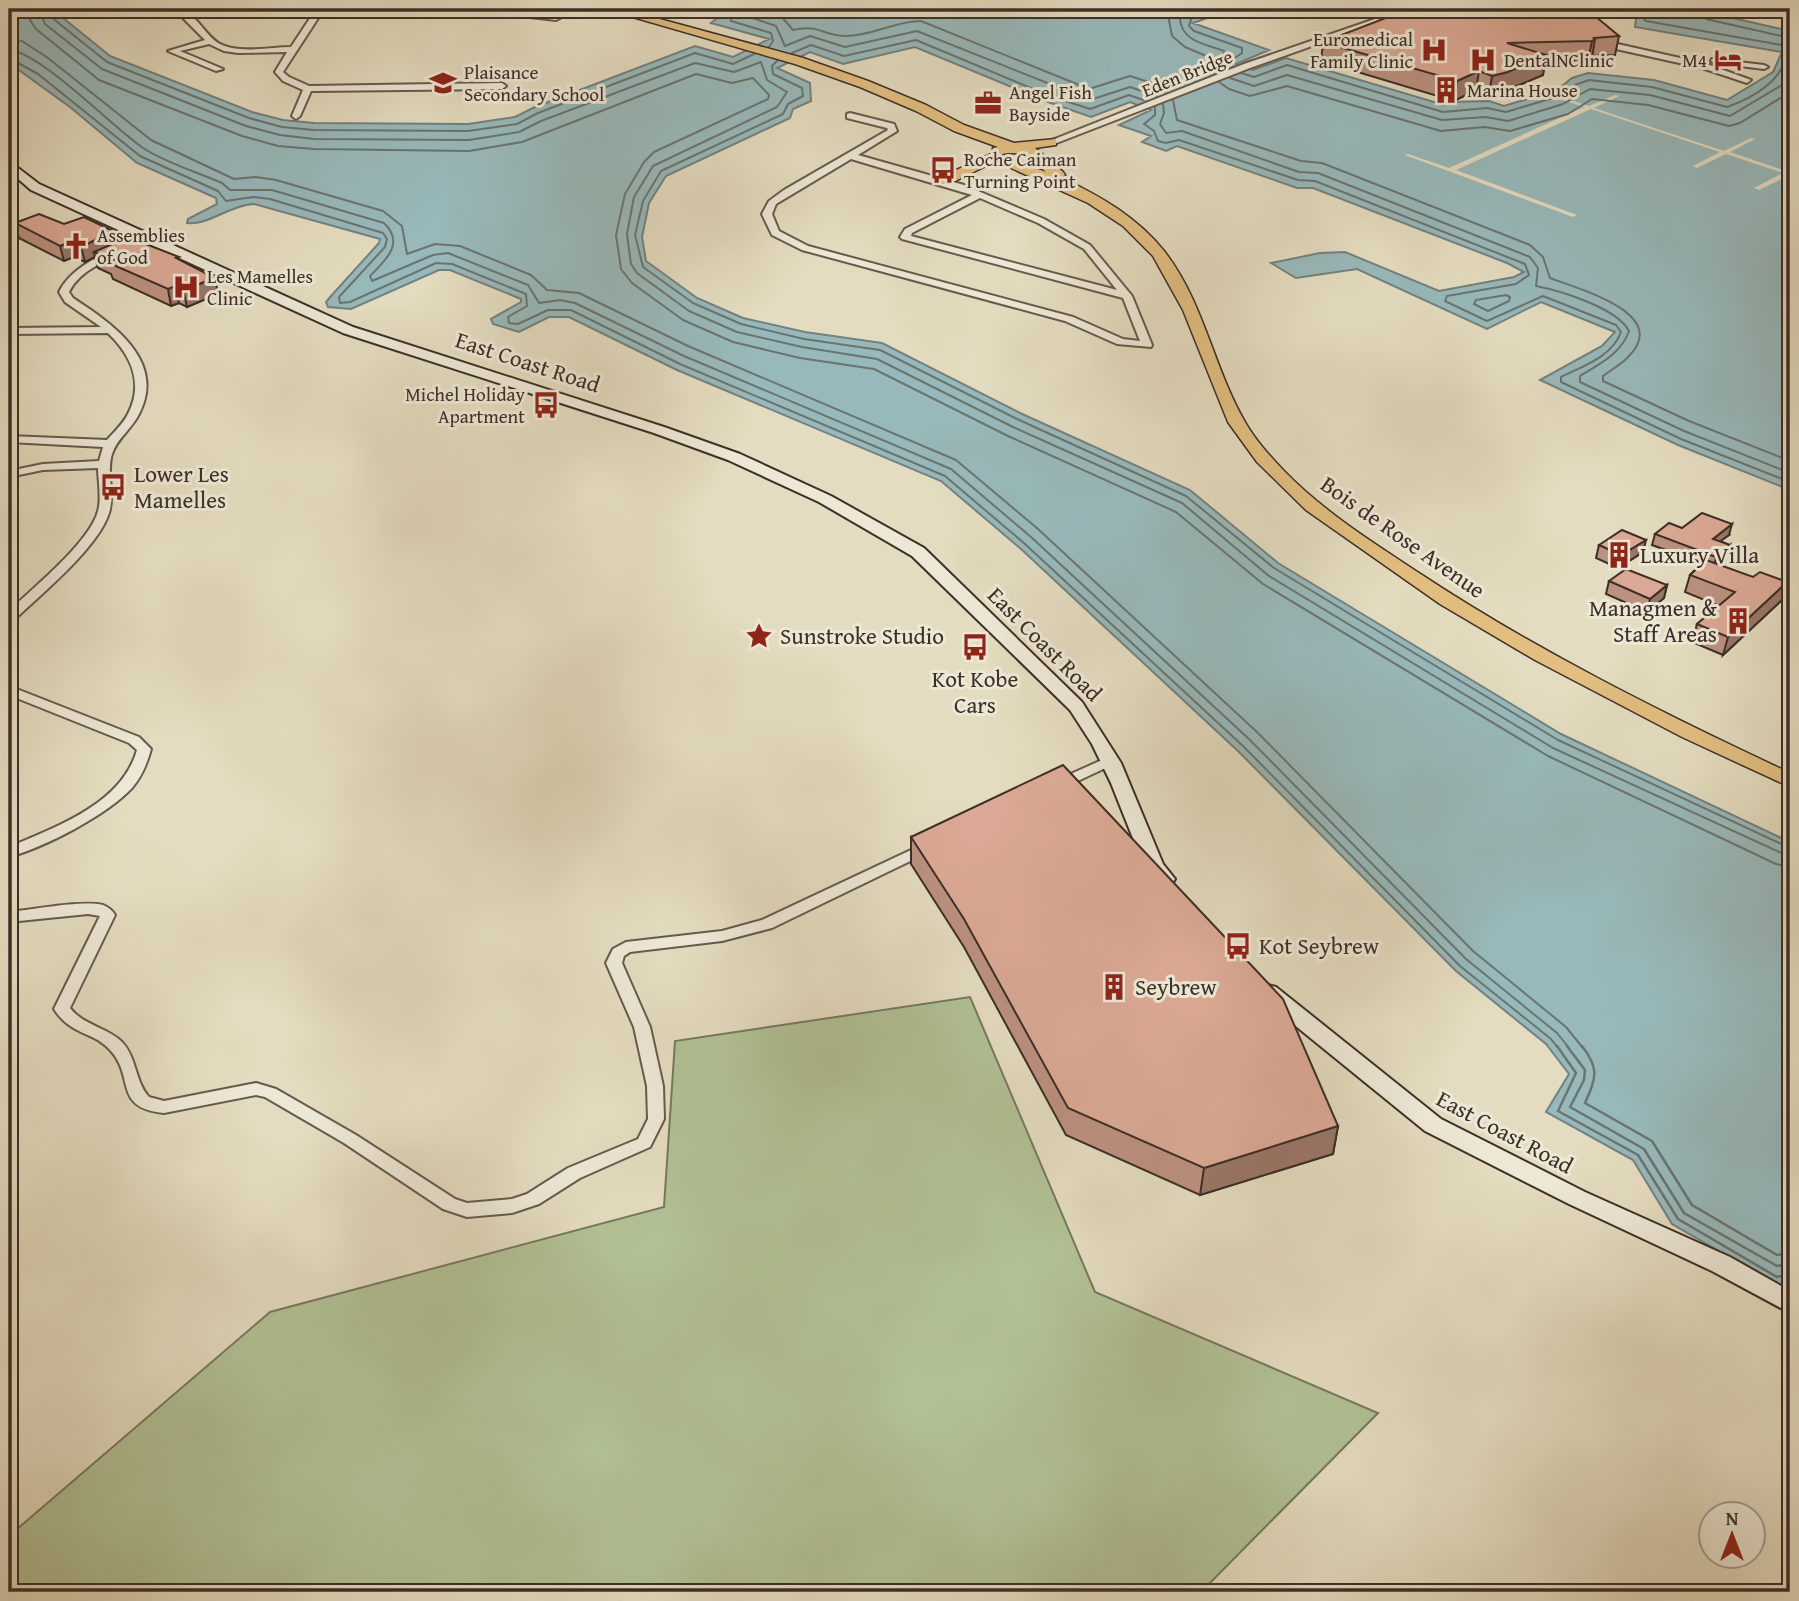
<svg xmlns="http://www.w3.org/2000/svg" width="1799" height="1601" viewBox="0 0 1799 1601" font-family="'Gentium Book Plus',serif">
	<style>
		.green { fill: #b1c195; stroke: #77785e; stroke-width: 2 }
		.water { fill: #98b9bb; stroke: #748180; stroke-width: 2 }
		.pier { fill: #e4dcc0 }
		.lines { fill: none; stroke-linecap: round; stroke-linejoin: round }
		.shore-far1 { stroke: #6a7471; stroke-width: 2 }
		.shore { stroke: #6a7471; stroke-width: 2.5 }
		.street-casing { stroke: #675a4d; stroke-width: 4 }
		.secondary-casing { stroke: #3d2e27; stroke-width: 4 }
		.primary-casing { stroke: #3d2e27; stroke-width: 3 }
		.street { fill: #ede8d6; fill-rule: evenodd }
		.secondary { fill: #ede8d6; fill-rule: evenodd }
		.primary { fill: #e2be80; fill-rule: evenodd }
		.wall { fill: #bc9180; stroke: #3d2e27; stroke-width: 2 }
		.shaded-wall { fill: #997668; stroke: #3d2e27; stroke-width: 2 }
		.building { fill: #dba995; stroke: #3d2e27; stroke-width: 2 }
		.labels { text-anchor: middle; stroke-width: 6; stroke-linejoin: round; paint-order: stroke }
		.far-poi-label { font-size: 19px; fill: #3d2e27; stroke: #ede8d6; text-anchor: start }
		.far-street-label { font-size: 19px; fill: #3d2e27; stroke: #ede8d6 }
		.street-label { font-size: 23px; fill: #3d2e27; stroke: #ede8d6 }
		.poi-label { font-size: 23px; fill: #3d2e27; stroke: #ede8d6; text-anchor: start }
	</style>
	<rect width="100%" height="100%" fill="#e4dcc0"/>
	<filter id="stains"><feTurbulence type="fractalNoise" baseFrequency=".00286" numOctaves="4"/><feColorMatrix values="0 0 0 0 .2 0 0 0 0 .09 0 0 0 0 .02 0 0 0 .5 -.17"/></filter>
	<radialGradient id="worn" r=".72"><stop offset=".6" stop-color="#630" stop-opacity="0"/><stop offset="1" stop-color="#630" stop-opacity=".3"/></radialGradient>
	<polygon class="green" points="970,997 1095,1292 1378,1413 1201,1592 9,1592 9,1536 270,1312 664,1207 675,1041"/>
	<path class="water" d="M9 9H52L110 56 252 112 283 120 314 123 468 124 515 117 535 107 695 46 733 57 769 39 711 23 722 14 723 9H1233L1193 23 1269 50 1236 64 1253 70 1286 58 1444 105 1451 102 1489 101 1504 106 1557 90 1572 78 1588 73 1654 80 1727 100 1773 72 1782 52 1635 27 1637 12 1641 9H1693L1790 31V490L1678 445 1540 380 1602 346 1615 332 1541 302 1487 329 1357 269 1296 278 1271 263 1320 253 1345 252 1439 291 1514 277 1524 272 1507 263 1313 188H1297L1177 146 1166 151 1142 142 1151 136 1119 125 1151 110 1130 102 1091 117 1048 102 915 47 843 64 810 52 777 68 810 83 811 101 793 109 790 118 666 176 649 203 642 237 646 261 697 298 743 318 805 332 882 343 1020 413 1190 490 1278 563 1561 734 1790 842V1274L1783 1288 1672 1224 1633 1160 1546 1112 1569 1074 1546 1044 1456 971 1239 752 1021 549 941 481 677 370 569 317H549L519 332 493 324 491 319 521 302V299L450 270H439L351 309 328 307 326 302 331 296 379 243 380 239 254 204C230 205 207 226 187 223L188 219 217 204 216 198 137 163 70 107 9 63Z"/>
	<polygon class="pier" points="1548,93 1589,106 1615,95 1619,96 1594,108 1724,151 1751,138 1755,139 1730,152 1786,171 1790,169 1790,175 1759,190 1754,188 1783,173 1726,154 1697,168 1693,166 1720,152 1591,109 1456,170 1577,215 1573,217 1405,155 1408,154 1449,168 1584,107 1545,94"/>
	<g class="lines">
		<g class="shore-far1">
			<polyline points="29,9 30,20 36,29 99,80 242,136 278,146 314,149 469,151 522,142 696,74 732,83 753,78 769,95 768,99 654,152 644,162 625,194 616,235 621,269 632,283 683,320 733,342 800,358 874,369 1008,436 1176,512 1263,584 1548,756 1776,864 1790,867"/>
			<polyline points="39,9 45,24 102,69 246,126 280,135 314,139 469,140 519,132 541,121 695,63 734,72 761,62 767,80 787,92 777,107 653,166 634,197 627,234 631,264 637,273 689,311 737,332 802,347 877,359 1013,427 1182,503 1269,576 1553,748 1790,857"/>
			<polyline points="48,9 51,17 107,62 249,118 282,127 314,130 468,131 517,124 538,113 695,53 733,64 754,54"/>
			<polyline points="730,9 731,21 771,33 773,41 769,47"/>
			<polyline points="739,9 741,14 776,26 785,46 810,36 845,47 917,31 1090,100 1130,87 1157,96"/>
			<path d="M760 9 781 16 793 30C819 24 824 36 846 36 872 36 895 21 921 21L1089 89 1130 76 1158 85 1168 92"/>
			<polyline points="1173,9 1169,20 1172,36 1185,47 1211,58 1214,74"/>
			<path d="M1187 9 1180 19C1182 42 1206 44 1224 51V70"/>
			<polyline points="1213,9 1192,16 1189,26 1194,31 1242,48 1242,53 1232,60 1232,67"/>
			<polyline points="1701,9 1706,19 1790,38"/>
			<polyline points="9,39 22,41 48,58 151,140 234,179 256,177 276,180 383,211 402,226 407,254 435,244 460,246 531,275 547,290 579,293 688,346 956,460 1038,529 1258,733 1473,951 1566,1027 1583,1048"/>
			<path d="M9 49C46 57 109 124 143 148 166 163 197 172 222 183L230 190H272L384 223C405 243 386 260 370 276L372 281 433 255 448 253 528 285 539 303 560 300 575 303 684 356 951 469 1031 537 1250 740 1466 959 1557 1033 1569 1048"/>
			<polyline points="792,53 811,45 844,56 916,40 1050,96 1090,109 1129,95 1146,101"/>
			<polyline points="9,58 38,74 140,156 218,191 226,201 253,197 270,199 383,233 387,239 385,247 339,297 340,303 350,302 436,263 452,264 526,294 527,306 508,317 509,323 518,324 548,310 571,310 680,364 945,476 1025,544 1244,747 1460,966 1551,1039 1558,1048"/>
			<polyline points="777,61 772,66 773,74 802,88 803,96 788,104 783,114 661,171 643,201 635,235 643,267 693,303 741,324 804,339 880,350 1017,419 1186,496 1274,568 1558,740 1790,848"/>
			<path d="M1241 73 1254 77 1287 65 1443 112 1487 108 1506 112 1560 96 1575 85 1589 80 1652 87 1727 107C1753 98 1787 79 1787 48L1781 45 1646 21 1643 18 1644 9"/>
			<polyline points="1230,78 1254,86 1287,75 1442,120 1486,117 1508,121 1563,104 1590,89 1650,95 1730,116 1782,85 1790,72"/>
			<polyline points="1219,82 1229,89 1250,96 1287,86 1441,131 1484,127 1510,131 1568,114 1592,99 1648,105 1729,126 1740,123 1790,92"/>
			<path d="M1173 100 1177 120 1301 161 1322 163 1530 245 1543 257 1550 278C1578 289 1671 313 1629 356 1622 364 1611 370 1603 376V381L1689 421 1790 461"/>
			<path d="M1163 104 1164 113 1160 124 1166 133 1182 131 1299 172 1318 173 1530 257 1538 268 1536 286C1561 291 1617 308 1629 331 1621 354 1599 364 1580 376V382L1684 431 1790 473"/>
			<path d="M1155 107V115L1144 124 1154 131 1158 141 1166 143 1179 140 1298 180 1315 181 1525 264 1529 275 1516 284 1447 296 1445 301 1487 321 1543 296 1616 325 1621 332C1612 357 1583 366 1561 377V382L1681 439 1790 482"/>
			<polygon points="1506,295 1510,297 1509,301 1488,311 1474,304 1476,300"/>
		</g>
		<g class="shore">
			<polyline points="1557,1046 1576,1073 1558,1111 1638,1155 1678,1219 1777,1277 1790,1273"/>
			<polyline points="1567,1046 1585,1070 1584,1080 1570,1107 1644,1149 1684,1213 1777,1266 1790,1264"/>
			<path d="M1582 1046C1600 1069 1596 1078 1585 1103L1652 1141 1692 1205 1777 1255 1790 1253"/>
		</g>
		<defs>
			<g id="street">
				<path d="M174 9C195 8 203 35 220 44 240 54 269 47 291 47L316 9H324L283 72 289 77 309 86 502 83 506 86 502 89 311 91 300 116 296 119 292 116 303 90 283 81 275 72 287 52 238 53 224 51 209 44 180 51 223 69 216 71 168 51 205 40Z"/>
				<polygon points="473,9 495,9 556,16 560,18 556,20 477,11"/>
				<path d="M1380 9 1402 12 1418 9V12C1406 19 1391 19 1380 9Z"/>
				<polygon points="1378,18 1385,20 1250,68 1054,144 1047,142 1244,64"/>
				<polygon points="1602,37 1613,43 1707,64 1751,80 1747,83 1702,68 1607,47 1598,39"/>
				<polygon points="1712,59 1764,65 1768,67 1764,69 1715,63 1711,61"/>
				<path d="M850 113 894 124 897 131 858 155 964 185 1044 219 1090 245 1132 296 1152 345 1151 347 1117 344 1065 321 802 250 772 235 762 214 769 201 784 190 888 130 887 128 847 118V114ZM851 159 972 195 905 229 900 237 902 239 1123 298 1140 341 1123 339 1073 317 808 246 779 231 772 214 776 204ZM980 198 1038 223 1084 249 1117 290 911 236 912 233Z"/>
				<path d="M154 236 159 239 157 241C129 253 84 262 69 292L73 298C111 323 167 360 139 414 132 429 117 438 112 454 106 473 115 494 109 513 98 548 41 594 13 621L9 622V611C33 588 90 542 98 511 102 497 98 482 98 468L43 470 9 477V471L43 464 99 461 103 447 9 442V436L107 440C114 432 123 424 128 414 144 383 131 355 108 333L9 334V328L101 327 65 302 59 292C75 260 122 246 154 236Z"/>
				<path d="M9 686 139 737 151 749C147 764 142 776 132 788 107 815 45 847 9 857V847C56 827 122 804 137 750L129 743 9 695Z"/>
				<polygon points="1111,756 1118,760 1116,763 1065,787 1060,788 1053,784 1055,781"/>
				<path d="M928 842 933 844 935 847 933 850 772 928 722 941 630 952 624 956 622 963 650 1027 663 1086 664 1119 650 1147 580 1178 539 1204 512 1213 467 1217 443 1209 344 1143 265 1097 256 1095 164 1113C113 1108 135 1078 111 1051 94 1031 71 1036 54 1009L100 916 88 914 9 922V912C33 910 81 900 103 905 108 907 112 910 115 915L70 1008C84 1026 107 1027 122 1042 137 1058 135 1082 149 1097L164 1101 256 1083 276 1089 356 1135 455 1199 467 1203 512 1199 527 1194 568 1168 638 1139 648 1119 647 1086 634 1027 606 963 613 949 626 942 722 931 762 920Z"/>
			</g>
			<g id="secondary">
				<polygon points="9,161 39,184 353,327 664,427 740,454 831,496 924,548 1082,702 1121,763 1163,864 1175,879 1172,884 1158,884 1144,866 1111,783 1092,744 1070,710 912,556 819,502 728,460 654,433 343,333 31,190 9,171"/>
				<polygon points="1268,985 1276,987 1441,1119 1585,1192 1730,1257 1790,1291 1790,1313 1712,1271 1569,1204 1425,1131 1260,997 1257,992 1260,987"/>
			</g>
			<path id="primary" d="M605 9H623L803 58 868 81 926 105 964 125 1014 143 1056 139V145L1035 148 1063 172 1065 175 1062 178C1100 196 1137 217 1164 251 1204 302 1213 367 1245 422 1255 440 1270 456 1284 471 1324 512 1372 542 1419 573 1537 651 1662 713 1790 773V787L1682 737 1535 660 1440 604 1306 510 1257 462 1228 422 1183 310 1153 256 1123 226 1088 203 1011 168V162L1016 161 1046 172C1029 157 1021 149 998 155V160L949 184H939V178L993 153V148L998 147 954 131 916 111 860 87 795 64Z"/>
		</defs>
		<use href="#street" class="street-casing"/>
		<use href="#secondary" class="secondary-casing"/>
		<use href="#primary" class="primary-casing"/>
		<use href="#street" class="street"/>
		<use href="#secondary" class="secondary"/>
		<use href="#primary" class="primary"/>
	</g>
	<g class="wall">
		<polygon points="1591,17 1619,36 1615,55 1592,56 1592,58 1588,60 1545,61 1543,75 1505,91 1489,95 1476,90 1454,101 1321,61 1323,42"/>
		<polygon points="15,223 64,224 113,231 116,242 180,260 218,294 187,307 179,303 171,306 113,279 111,274 98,268 95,257 85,262 74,257 64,261 19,238"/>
		<polygon points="1682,528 1729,535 1720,541 1730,545 1727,555 1717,564 1782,600 1723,655 1692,642 1697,624 1719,606 1685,592 1690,575 1702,563 1652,545 1655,534"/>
		<polygon points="1599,545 1643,552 1618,568 1596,558"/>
		<polygon points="1609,581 1667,585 1664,598 1647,612 1606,594"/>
		<polygon points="911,837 1338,1126 1333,1154 1200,1195 1066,1135 964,947 911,864"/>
	</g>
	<g class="shaded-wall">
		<polygon points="1595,39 1592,58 1588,60 1592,41"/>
		<polygon points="1546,55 1543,75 1505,91 1489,95 1492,76"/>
		<polygon points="1479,71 1476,90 1454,101 1457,81"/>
		<polygon points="113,231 116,246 94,252 95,257 85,262 81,247"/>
		<polygon points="70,242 74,257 64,261 60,246"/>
		<polygon points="215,278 218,294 187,307 183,290"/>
		<polygon points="175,286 179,303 171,306 168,289"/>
		<polygon points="1732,524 1729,535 1710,549 1713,539"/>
		<polygon points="1646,540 1643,552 1618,568 1621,555"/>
		<polygon points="1730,545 1727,555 1714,567 1716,557"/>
		<polygon points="1787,582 1782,600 1723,655 1728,637"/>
		<polygon points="1667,585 1664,598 1647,612 1650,599"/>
		<polygon points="1338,1126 1333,1154 1200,1195 1204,1168"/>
	</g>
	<g class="building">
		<polygon points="1409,9 1585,9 1591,17 1595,16 1619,36 1594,38 1595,39 1592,41 1507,43 1546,55 1508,72 1492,76 1479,71 1457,81 1323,42"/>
		<polygon points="39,214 64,224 84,217 113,231 81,247 70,242 60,246 15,223"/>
		<polygon points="128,237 179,257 176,258 215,278 183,290 175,286 168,289 109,263 114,260 94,252"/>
		<polygon points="1702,513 1732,524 1713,539 1730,545 1716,557 1655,534 1669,523 1682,528"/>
		<polygon points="1622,530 1646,540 1621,555 1599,545"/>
		<polygon points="1706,560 1753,577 1760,572 1787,582 1728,637 1697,624 1735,592 1690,575"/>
		<polygon points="1626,569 1667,585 1650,599 1609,581"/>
		<polygon points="1063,765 1283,999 1338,1126 1204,1168 1068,1108 964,919 911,837"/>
	</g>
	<defs>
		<symbol id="hospital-bare" viewBox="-9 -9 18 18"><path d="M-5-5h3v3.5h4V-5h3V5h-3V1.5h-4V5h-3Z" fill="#8f2418" stroke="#ede8d6" stroke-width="2.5" paint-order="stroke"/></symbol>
		<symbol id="hotel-bare" viewBox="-9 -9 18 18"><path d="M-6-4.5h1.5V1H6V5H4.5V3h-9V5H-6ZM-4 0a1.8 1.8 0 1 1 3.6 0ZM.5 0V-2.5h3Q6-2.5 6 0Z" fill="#8f2418" stroke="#ede8d6" stroke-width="2.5" paint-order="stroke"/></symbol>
		<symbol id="school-bare" viewBox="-9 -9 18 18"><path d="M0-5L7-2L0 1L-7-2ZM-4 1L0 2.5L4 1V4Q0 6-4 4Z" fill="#8f2418" stroke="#ede8d6" stroke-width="2.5" paint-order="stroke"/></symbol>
		<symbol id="building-bare" viewBox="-9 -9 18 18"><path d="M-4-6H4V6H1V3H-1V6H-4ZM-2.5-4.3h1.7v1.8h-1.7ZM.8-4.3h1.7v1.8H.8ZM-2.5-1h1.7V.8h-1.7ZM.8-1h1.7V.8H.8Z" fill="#8f2418" stroke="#ede8d6" stroke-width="2.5" paint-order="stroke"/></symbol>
		<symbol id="office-bare" viewBox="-9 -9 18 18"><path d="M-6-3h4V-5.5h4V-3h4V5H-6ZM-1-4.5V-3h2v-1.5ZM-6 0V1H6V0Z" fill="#8f2418" stroke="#ede8d6" stroke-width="2.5" paint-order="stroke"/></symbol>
		<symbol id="bus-bare" viewBox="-9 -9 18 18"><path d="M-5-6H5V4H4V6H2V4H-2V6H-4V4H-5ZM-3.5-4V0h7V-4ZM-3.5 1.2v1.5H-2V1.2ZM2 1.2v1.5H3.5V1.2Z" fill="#8f2418" stroke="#ede8d6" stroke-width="2.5" paint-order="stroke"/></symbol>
		<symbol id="church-bare" viewBox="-9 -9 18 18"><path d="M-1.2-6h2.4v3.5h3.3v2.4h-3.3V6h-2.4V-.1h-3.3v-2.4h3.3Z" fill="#8f2418" stroke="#ede8d6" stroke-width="2.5" paint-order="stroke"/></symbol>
		<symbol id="sight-bare" viewBox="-9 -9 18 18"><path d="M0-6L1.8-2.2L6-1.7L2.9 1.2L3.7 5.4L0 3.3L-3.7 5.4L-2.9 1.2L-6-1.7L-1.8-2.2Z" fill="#8f2418" stroke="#ede8d6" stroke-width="2.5" paint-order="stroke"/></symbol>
	</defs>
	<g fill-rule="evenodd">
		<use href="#hospital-bare" x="1415" y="31" width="38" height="38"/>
		<use href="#hospital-bare" x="1464" y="41" width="38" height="38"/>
		<use href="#hotel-bare" x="1709" y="41" width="38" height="38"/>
		<use href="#school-bare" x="424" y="64" width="38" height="38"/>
		<use href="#building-bare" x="1427" y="71" width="38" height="38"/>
		<use href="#office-bare" x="969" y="84" width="38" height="38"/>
		<use href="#bus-bare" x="924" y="151" width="38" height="38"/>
		<use href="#church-bare" x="57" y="227" width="38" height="38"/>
		<use href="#hospital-bare" x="167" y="268" width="38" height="38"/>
		<use href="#bus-bare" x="527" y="386" width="38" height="38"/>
		<use href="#bus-bare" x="94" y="468" width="38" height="38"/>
		<use href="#building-bare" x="1600" y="536" width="38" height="38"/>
		<use href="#building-bare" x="1719" y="602" width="38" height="38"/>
		<use href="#sight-bare" x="740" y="617" width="38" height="38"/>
		<use href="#bus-bare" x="956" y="628" width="38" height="38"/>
		<use href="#bus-bare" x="1219" y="927" width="38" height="38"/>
		<use href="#building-bare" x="1095" y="968" width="38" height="38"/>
	</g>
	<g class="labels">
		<g class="far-poi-label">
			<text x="1413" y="46" text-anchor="end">Euromedical<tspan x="1413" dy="22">Family Clinic</tspan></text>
			<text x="1504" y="67">DentalNClinic</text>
			<text x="1707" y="67" text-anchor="end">M4</text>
			<text x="464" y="79">Plaisance<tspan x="464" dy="22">Secondary School</tspan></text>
			<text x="1467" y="97">Marina House</text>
			<text x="1009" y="99">Angel Fish<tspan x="1009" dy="22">Bayside</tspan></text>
			<text x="964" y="166">Roche Caiman<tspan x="964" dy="22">Turning Point</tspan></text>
			<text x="97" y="242">Assemblies<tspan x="97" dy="22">of God</tspan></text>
			<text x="207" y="283">Les Mamelles<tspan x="207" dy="22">Clinic</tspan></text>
			<text x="525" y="401" text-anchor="end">Michel Holiday<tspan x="525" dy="22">Apartment</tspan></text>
		</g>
		<g class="far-street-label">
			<text transform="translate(1187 73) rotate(-22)" y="7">Eden Bridge</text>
		</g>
		<g class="street-label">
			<text transform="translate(528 362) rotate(18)" y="8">East Coast Road</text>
			<text transform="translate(1403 537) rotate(35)" y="8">Bois de Rose Avenue</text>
			<text transform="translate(1045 644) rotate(45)" y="8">East Coast Road</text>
			<text transform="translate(1505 1132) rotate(28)" y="8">East Coast Road</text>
		</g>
		<g class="poi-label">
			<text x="134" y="482">Lower Les<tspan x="134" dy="26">Mamelles</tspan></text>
			<text x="1640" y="563">Luxury Villa</text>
			<text x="1717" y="616" text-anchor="end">Managmen &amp;<tspan x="1717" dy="26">Staff Areas</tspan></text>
			<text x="780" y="644">Sunstroke Studio</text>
			<text x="975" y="687" text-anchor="middle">Kot Kobe<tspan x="975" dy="26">Cars</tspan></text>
			<text x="1259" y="954">Kot Seybrew</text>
			<text x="1135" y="995">Seybrew</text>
		</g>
	</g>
	<rect width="1799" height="1601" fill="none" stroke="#e4dcc0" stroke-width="35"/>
	<rect x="10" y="10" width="1778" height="1580" fill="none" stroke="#3d2e27" stroke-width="3.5"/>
	<rect x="18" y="18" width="1764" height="1566" fill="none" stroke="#3d2e27" stroke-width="2"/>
	<g transform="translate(1732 1535)"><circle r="33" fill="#ede8d6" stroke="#a79e90" stroke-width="2"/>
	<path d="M0-5L12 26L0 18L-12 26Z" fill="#8f2418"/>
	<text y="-10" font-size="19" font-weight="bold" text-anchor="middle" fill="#3d2e27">N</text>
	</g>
	<rect width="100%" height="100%" filter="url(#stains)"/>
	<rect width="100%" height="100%" fill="url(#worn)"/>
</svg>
